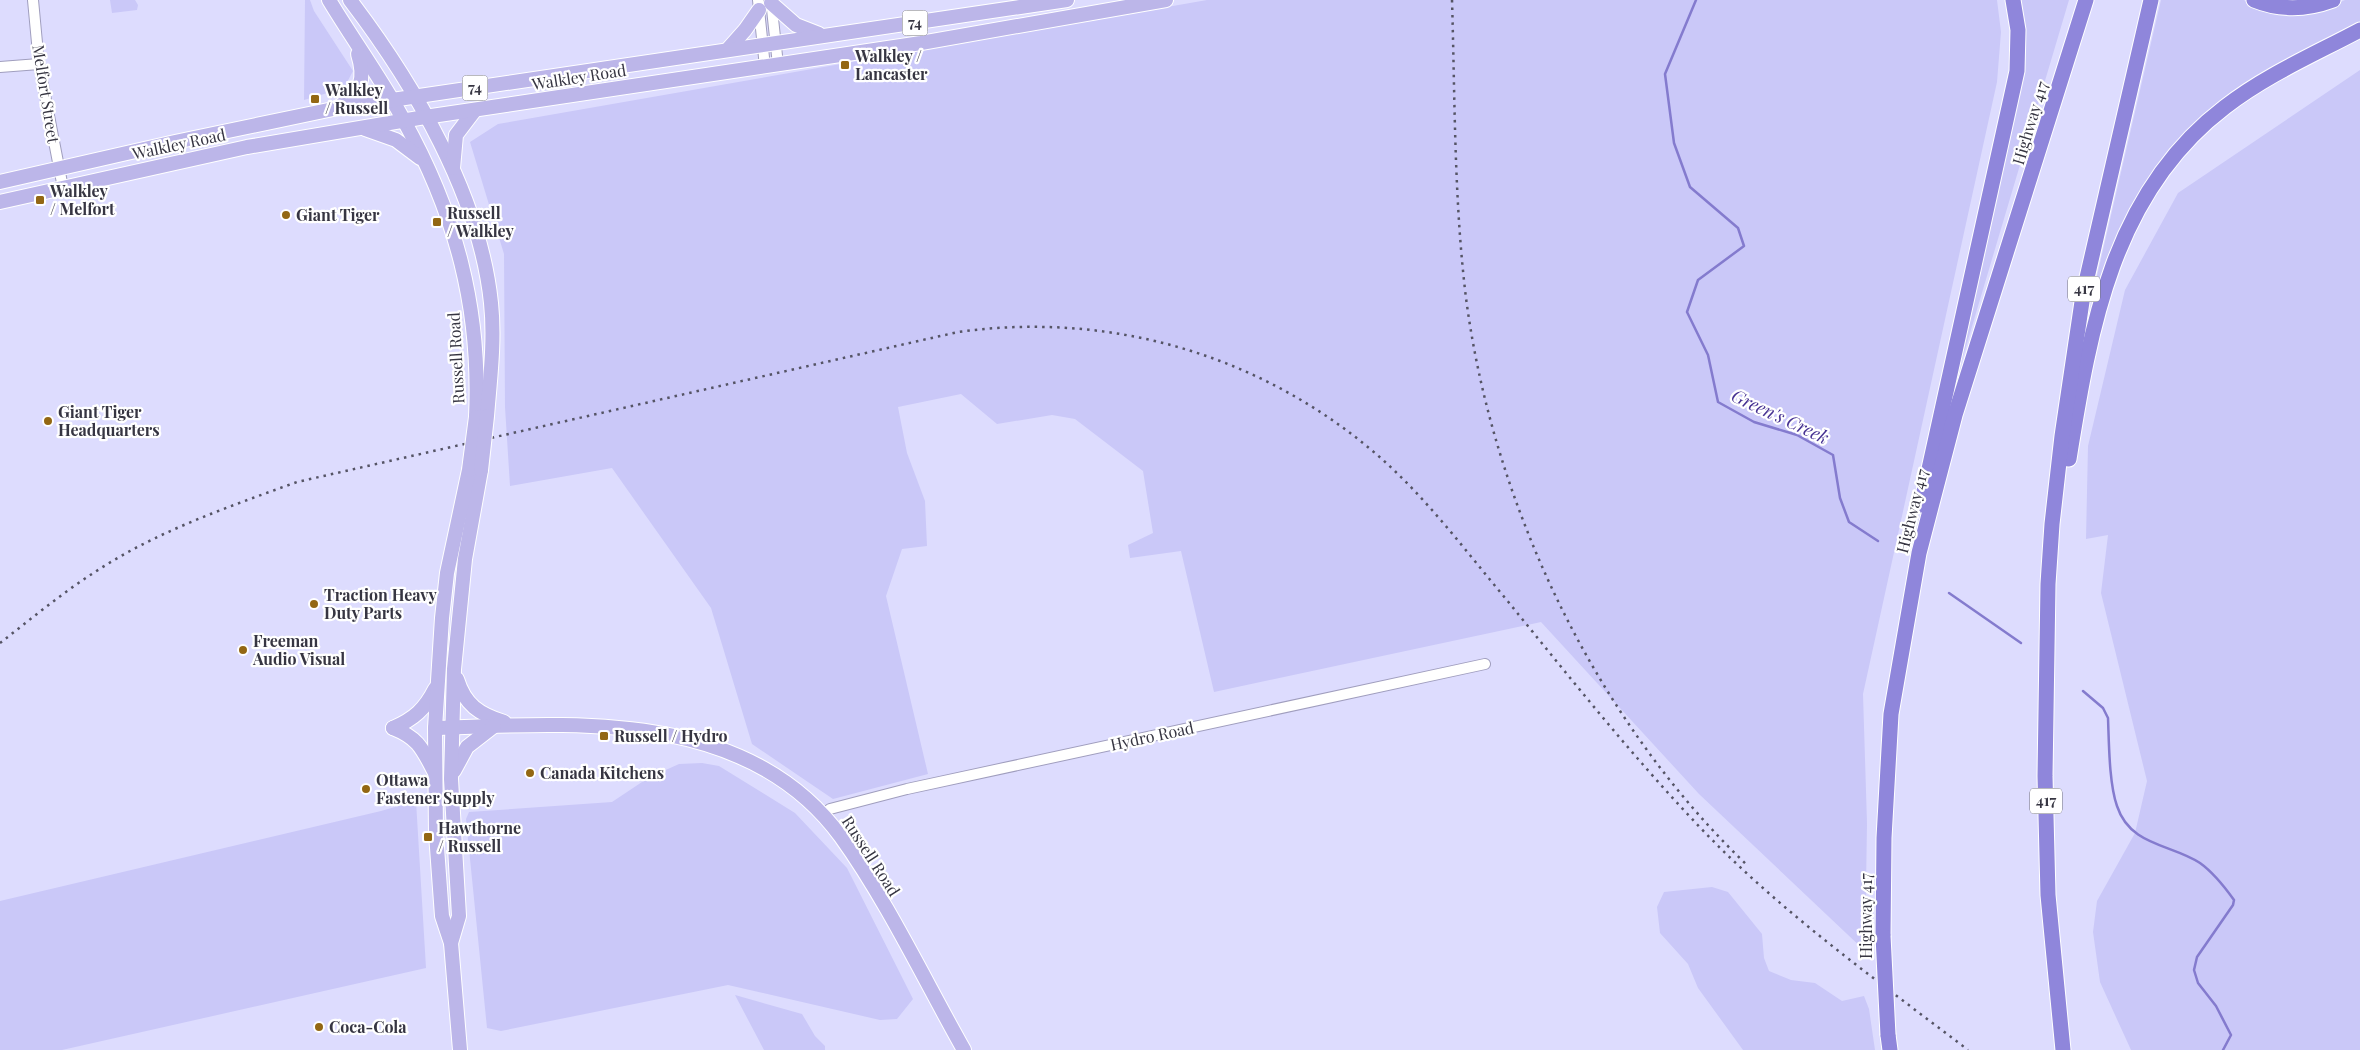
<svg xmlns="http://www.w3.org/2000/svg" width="2360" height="1050" viewBox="0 0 2360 1050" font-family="'Playfair Display',serif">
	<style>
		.green { fill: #cac8f8 }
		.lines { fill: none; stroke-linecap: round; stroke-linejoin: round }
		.stream { stroke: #847bce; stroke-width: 2.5 }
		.minor-casing { stroke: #a09ebe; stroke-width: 12 }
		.major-casing { stroke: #fff; stroke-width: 16 }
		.highway-casing { stroke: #fff; stroke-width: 17 }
		.minor { stroke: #fff; stroke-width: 10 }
		.major { stroke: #bcb6e9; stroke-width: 14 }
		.highway { stroke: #8f86db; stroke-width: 15 }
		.rail { stroke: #555465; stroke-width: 2.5; stroke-dasharray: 2.5 5; stroke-linecap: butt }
		.major-bridge-casing { stroke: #fff; stroke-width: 16; stroke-linecap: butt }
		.highway-bridge-casing { stroke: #fff; stroke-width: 17; stroke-linecap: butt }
		.major-bridge { stroke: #bcb6e9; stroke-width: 14 }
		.highway-bridge { stroke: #8f86db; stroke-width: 15 }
		.poi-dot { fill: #936713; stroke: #fff; stroke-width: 2 }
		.labels { text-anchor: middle; stroke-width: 4.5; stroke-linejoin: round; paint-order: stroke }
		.shield { fill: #fff; stroke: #72727b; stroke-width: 1 }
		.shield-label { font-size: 15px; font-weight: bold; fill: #363542 }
		.poi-label { font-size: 16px; font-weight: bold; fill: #363542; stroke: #fff; text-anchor: start }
		.street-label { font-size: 16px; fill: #363542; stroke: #fff }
		.water-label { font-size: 18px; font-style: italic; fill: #463192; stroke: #fff }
	</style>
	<rect width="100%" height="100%" fill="#dddcfe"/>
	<g class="green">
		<polygon points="110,0 135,0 138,5 137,10 112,13"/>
		<polygon points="305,0 310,0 314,11 353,71 344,88 304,100"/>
		<polygon points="1207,0 1997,0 2001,32 1997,82 1863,694 1867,823 1865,951 1699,794 1541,622 1214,692 1181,551 1130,558 1128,545 1153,533 1143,471 1075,419 1052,415 997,424 961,394 898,407 907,453 925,501 927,546 902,549 886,596 928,774 833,799 752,744 711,608 612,468 510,486 505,407 504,254 470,142 498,124"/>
		<polygon points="2019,0 2069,0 1957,377 2009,130"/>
		<polygon points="2161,0 2244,0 2248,3 2323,10 2345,0 2360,0 2360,25 2191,128 2104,282 2096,280"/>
		<polygon points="2360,70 2360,1050 2131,1050 2100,982 2093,932 2097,901 2135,833 2147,781 2101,593 2108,535 2086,539 2088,446 2125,290 2178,193"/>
		<polygon points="702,763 719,766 795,813 847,868 913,999 897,1019 880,1020 728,985 501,1031 487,1028 466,819 469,812 612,802 648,778 679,764"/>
		<polygon points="416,801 426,968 62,1050 0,1050 0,901 381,811"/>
		<polygon points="1712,887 1728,892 1762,934 1764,958 1769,971 1791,980 1815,983 1842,1001 1864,996 1869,1009 1875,1050 1743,1050 1698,988 1688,964 1660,933 1657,907 1664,892"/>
		<polygon points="735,995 802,1014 815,1036 825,1046 825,1050 764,1050"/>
	</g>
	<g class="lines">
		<g class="stream">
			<polyline points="1696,0 1665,74 1674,143 1690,187 1738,228 1744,246 1698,280 1687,312 1708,355 1718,402 1754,422 1797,435 1833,455 1840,498 1849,522 1878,541"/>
			<polyline points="1949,593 2021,643"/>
			<path d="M2083 691 2103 708 2108 718C2109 743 2109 783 2117 806 2130 846 2171 844 2200 863 2214 873 2224 886 2234 900L2233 905 2197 957 2194 970 2198 983 2216 1006 2231 1035 2223 1050"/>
		</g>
		<defs>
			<g id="minor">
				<polyline points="33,0 39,64 63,188"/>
				<polyline points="758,0 765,67"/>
				<polyline points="771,0 778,65"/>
				<polyline points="0,67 39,64"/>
				<polyline points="822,815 830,809 907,789 1485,664"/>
			</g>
			<g id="major">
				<path d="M329 0C353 40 381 78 403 119 456 214 481 309 476 417"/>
				<path d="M350 0C414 84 480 196 491 303 495 340 490 379 487 416"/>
				<polyline points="771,3 796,25 819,34"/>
				<polyline points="729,48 745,30 759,10"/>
				<path d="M339 107C361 91 366 80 358 54"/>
				<polyline points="365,129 396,140 420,158"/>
				<polyline points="453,168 456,135 475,110"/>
				<polyline points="0,182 175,142 338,108 1067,0"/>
				<polyline points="0,202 247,147 425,117 921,43 1166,0"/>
				<path d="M457 679C465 705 479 714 504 722"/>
				<path d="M393 728C414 719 425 709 435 689"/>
				<path d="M393 728C418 738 422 748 434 771"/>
				<path d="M435 728C575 723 748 709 841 837 887 901 925 981 964 1050"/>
				<polyline points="454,771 467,747 494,726"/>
				<polyline points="451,943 459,916 451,779 454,669 465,559 481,470"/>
				<polyline points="460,1050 451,943 442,916 436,834 435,728 442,618 447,573 469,470"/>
			</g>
			<g id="highway">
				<path d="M2254 0C2281 11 2306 10 2333 0"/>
				<path d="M2069 459C2090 328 2113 192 2225 107 2266 75 2315 54 2360 30"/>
				<polyline points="1921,505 2017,71 2018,30 2013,0"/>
				<polyline points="1883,936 1884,838 1891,714 1919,553 1955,415 2086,0"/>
				<polyline points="1888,1035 1890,1050"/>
				<polyline points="2063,1050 2048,895 2045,776 2048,584 2052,524 2062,436 2083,295 2151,0"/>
			</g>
		</defs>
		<use href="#minor" class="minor-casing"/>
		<use href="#major" class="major-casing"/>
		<use href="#highway" class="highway-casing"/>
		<use href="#minor" class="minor"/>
		<use href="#major" class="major"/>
		<use href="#highway" class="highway"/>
		<g class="rail">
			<path d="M1452 0C1455 99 1454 200 1466 298 1493 505 1596 721 1747 865"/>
			<path d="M0 643C31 619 62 593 95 572 157 531 228 507 297 482L958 332C1109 311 1259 354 1375 453 1423 494 1461 545 1501 593 1564 670 1626 749 1694 821 1775 908 1874 978 1968 1050"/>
		</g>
		<defs>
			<g id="major-bridge">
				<polyline points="469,470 476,417"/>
				<polyline points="481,470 487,416"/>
			</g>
			<polyline id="highway-bridge" points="1883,936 1888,1035"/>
		</defs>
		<use href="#major-bridge" class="major-bridge-casing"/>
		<use href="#highway-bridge" class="highway-bridge-casing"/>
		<use href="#major-bridge" class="major-bridge"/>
		<use href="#highway-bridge" class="highway-bridge"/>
	</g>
	<g class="poi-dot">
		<rect x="840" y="60" width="10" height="10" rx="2.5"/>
		<rect x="310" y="94" width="10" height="10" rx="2.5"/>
		<rect x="35" y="195" width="10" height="10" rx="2.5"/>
		<circle cx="286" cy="215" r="5"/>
		<rect x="432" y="217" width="10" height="10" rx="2.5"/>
		<circle cx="48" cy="421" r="5"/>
		<circle cx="314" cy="604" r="5"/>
		<circle cx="243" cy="650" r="5"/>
		<rect x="599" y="731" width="10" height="10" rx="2.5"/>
		<circle cx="530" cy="773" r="5"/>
		<circle cx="366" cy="789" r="5"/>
		<rect x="423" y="832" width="10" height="10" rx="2.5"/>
		<circle cx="319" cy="1027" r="5"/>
	</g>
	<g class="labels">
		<g class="shield">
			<rect x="902.5" y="10.5" width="25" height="25" rx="4"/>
			<rect x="462.5" y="75.5" width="25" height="25" rx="4"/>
			<rect x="2068" y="276.5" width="32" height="25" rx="4"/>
			<rect x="2030" y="788.5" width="32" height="25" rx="4"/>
		</g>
		<g class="shield-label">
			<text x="915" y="28">74</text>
			<text x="475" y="93">74</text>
			<text x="2084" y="294">417</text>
			<text x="2046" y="806">417</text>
		</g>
		<g class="poi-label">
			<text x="855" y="62">Walkley /<tspan x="855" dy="18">Lancaster</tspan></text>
			<text x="325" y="96">Walkley<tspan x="325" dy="18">/ Russell</tspan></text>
			<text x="50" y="197">Walkley<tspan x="50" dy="18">/ Melfort</tspan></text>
			<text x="447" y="219">Russell<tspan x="447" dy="18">/ Walkley</tspan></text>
			<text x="296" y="221">Giant Tiger</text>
			<text x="58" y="418">Giant Tiger<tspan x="58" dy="18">Headquarters</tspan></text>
			<text x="324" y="601">Traction Heavy<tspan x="324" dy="18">Duty Parts</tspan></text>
			<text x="253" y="647">Freeman<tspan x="253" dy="18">Audio Visual</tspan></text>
			<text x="614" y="742">Russell / Hydro</text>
			<text x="540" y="779">Canada Kitchens</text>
			<text x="376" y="786">Ottawa<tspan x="376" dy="18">Fastener Supply</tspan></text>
			<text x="438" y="834">Hawthorne<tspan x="438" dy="18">/ Russell</tspan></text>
			<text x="329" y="1033">Coca-Cola</text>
		</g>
		<g class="street-label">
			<text transform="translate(579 77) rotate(-9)" y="6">Walkley Road</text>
			<text transform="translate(46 94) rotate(81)" y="6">Melfort Street</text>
			<text transform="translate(2030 123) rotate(-73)" y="6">Highway 417</text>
			<text transform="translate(179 144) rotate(-12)" y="6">Walkley Road</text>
			<text transform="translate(456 358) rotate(-93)" y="6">Russell Road</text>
			<text transform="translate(1912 511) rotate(-76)" y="6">Highway 417</text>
			<text transform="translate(1152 736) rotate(-12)" y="6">Hydro Road</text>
			<text transform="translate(871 856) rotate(57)" y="6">Russell Road</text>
			<text transform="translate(1866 916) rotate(-90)" y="6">Highway 417</text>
		</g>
		<g class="water-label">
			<text transform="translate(1780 417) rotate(25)" y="6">Green's Creek</text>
		</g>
	</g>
</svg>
